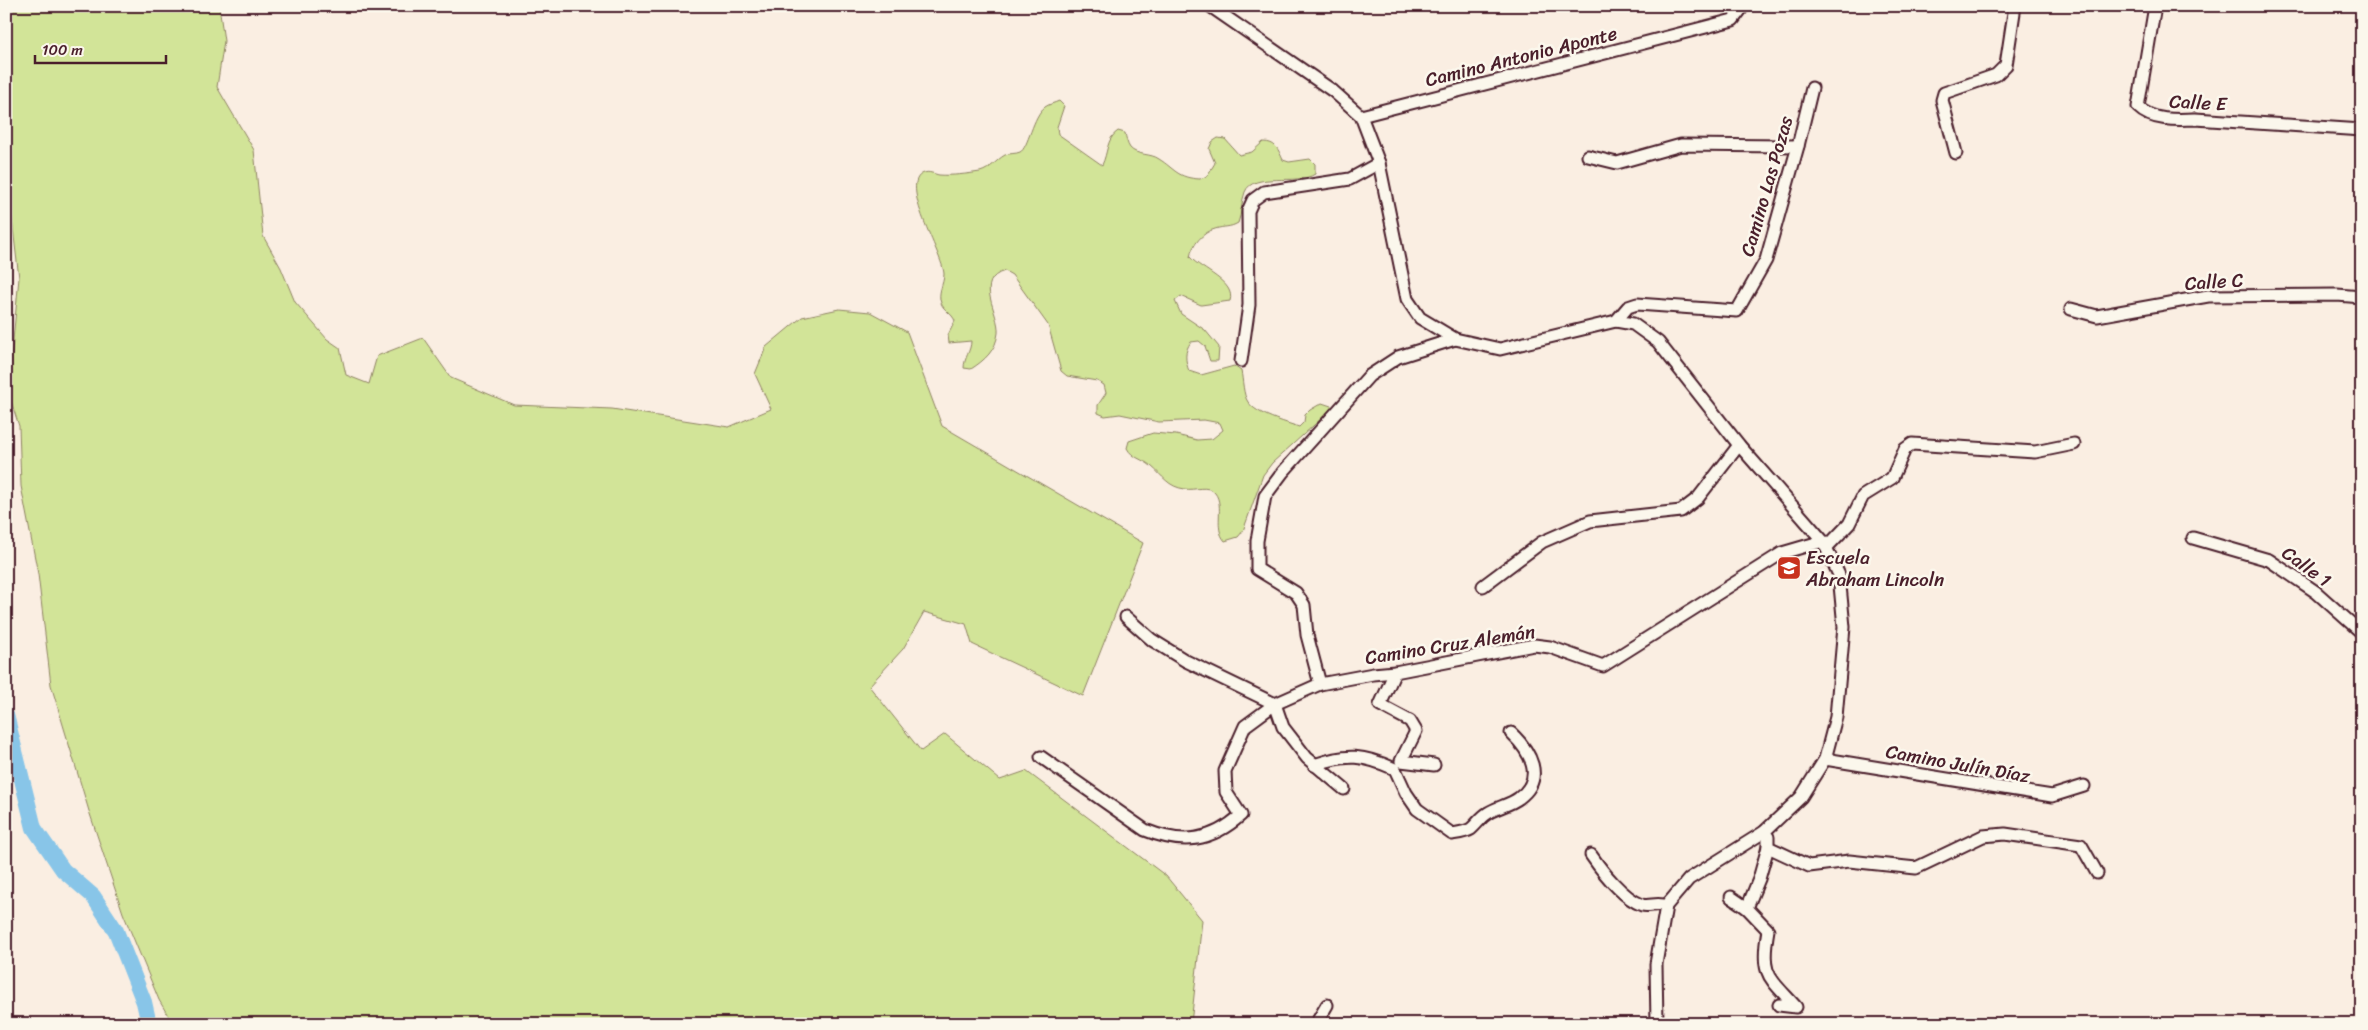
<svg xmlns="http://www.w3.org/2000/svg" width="2368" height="1030" viewBox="0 0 2368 1030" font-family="Sriracha,sans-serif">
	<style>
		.green { fill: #d2e498; stroke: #8e8262 }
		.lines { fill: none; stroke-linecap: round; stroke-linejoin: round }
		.river { stroke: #88c5e8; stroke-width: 16 }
		.minor-casing { stroke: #4a1f2b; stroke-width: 15 }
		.minor { stroke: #fbf7ec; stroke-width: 11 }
		.labels { text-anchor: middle; stroke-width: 5; stroke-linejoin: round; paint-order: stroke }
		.street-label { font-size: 19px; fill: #4a1f2b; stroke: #fbf7ec }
		.poi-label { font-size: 19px; fill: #4a1f2b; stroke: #fbf7ec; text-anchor: start }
	</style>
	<rect width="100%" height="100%" fill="#faeee2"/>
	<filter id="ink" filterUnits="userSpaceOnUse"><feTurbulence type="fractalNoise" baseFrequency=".02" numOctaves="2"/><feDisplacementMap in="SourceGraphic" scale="10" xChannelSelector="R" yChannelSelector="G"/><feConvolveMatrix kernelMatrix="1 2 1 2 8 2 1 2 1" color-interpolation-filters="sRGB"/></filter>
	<g filter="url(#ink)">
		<g class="green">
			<polygon points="6,6 219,6 224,41 217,87 254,150 263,236 281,268 295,302 327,339 340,348 346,375 369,384 377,356 423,338 451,378 514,405 612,409 729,427 771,409 755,374 766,347 802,317 839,309 870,312 907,332 942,426 1143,543 1083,696 972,644 966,624 924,612 903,649 869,686 921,751 945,734 1000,780 1026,771 1166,876 1202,920 1191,1024 173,1024 159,1000 123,913 89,811 51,685 38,574 21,486 19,426 8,392 19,278 10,203"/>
			<path d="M1059 101 1064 106 1057 127 1058 134 1102 165C1108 153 1106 139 1118 131L1125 133C1126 137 1127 144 1130 148 1137 156 1151 153 1159 159 1175 169 1177 178 1200 179L1207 176 1215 163 1209 149 1212 142 1218 138 1225 139 1239 155 1252 152 1263 142C1276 142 1278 149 1283 160L1289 162 1310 159 1315 164V174C1297 186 1253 171 1245 192 1241 202 1242 213 1238 223 1230 228 1224 226 1215 229 1203 232 1192 245 1190 257 1201 270 1236 282 1230 301L1201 305 1181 296 1175 301 1181 314 1205 330 1219 347 1218 361H1210L1205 346 1199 341 1191 342C1184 351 1185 361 1189 371L1201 375 1234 366 1241 371C1243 380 1243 395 1248 402 1257 415 1285 422 1299 427L1304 422 1305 415 1310 410 1322 403 1334 407 1272 463 1263 475 1243 531 1238 537 1225 541C1213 528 1225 506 1215 493 1208 484 1194 491 1185 489 1168 487 1163 476 1151 466 1143 459 1132 458 1127 448L1129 441 1153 433 1176 435 1197 440 1212 439 1223 430 1220 423 1204 420 1159 422 1120 414 1105 416 1098 413V405L1106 393 1104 385 1097 381 1067 376 1061 371 1048 325 1012 275 1005 271C973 280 1000 313 998 333 996 350 985 360 971 369L964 368C964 358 971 351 971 341L949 343 948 335 955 321C952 313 944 311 941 303 937 293 944 284 944 274 943 254 897 182 924 173 929 171 934 174 939 175 952 176 967 174 980 172 991 169 996 160 1005 155 1010 153 1016 154 1020 152 1028 149 1033 115 1045 107 1049 104 1055 103 1059 101Z"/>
		</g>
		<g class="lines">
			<polyline class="river" points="6,715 34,828 63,870 93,896 116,931 144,1002 149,1024"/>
			<defs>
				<g id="minor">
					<polyline points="1210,6 1333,91 1361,116 1379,163 1407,299 1420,318 1455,339 1500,349 1616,321 1633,324 1658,342 1739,445 1823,541 1839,575 1844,627 1836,717 1825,759 1801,797 1764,832 1689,879 1666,906 1656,964 1657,1024"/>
					<path d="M2155 6 2138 107C2152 121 2176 120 2195 119L2362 130"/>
					<polyline points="1361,116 1733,20 1742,8"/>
					<polyline points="1956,153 1942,100 1944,93 1996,75 2006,65 2015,6"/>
					<polyline points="1588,156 1617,163 1681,145 1798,146"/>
					<polyline points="2071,309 2097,316 2208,296 2337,295 2362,297"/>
					<polyline points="1616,321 1628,307 1637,304 1737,311 1766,260 1798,146 1812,88"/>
					<polyline points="1241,361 1249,305 1248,211 1253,200 1264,192 1350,179 1379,163"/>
					<polyline points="2193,538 2269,560 2316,592 2362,633"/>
					<polyline points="1827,547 1849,524 1863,496 1892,478 1905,449 1912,444 2035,452 2074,444"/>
					<polyline points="1483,586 1542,542 1590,521 1681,511 1698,498 1739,445"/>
					<polyline points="1126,617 1152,640 1186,661 1275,704 1283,727 1307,758 1344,789"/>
					<polyline points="1395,672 1380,705 1410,721 1416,731 1401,761 1434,765"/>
					<polyline points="1320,684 1307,635 1304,605 1296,593 1257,569 1257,541 1265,496 1283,472 1369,376 1398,357 1455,339"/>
					<path d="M1041 757 1145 830C1182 845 1211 842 1241 815L1226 792 1225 771 1245 726 1275 704 1320 684 1373 674 1395 672 1534 645 1550 647 1603 666 1782 553 1823 541"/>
					<polyline points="1825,759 2052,796 2084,786"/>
					<path d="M1314 765C1347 753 1364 755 1395 769L1406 793 1417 809 1452 834C1458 833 1466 832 1471 829 1477 824 1481 817 1488 813 1497 807 1510 805 1519 798 1546 778 1530 751 1511 733"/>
					<polyline points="1764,832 1768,837 1768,847 1809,866 1849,861 1916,868 1983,836 2005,834 2081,845 2097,873"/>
					<path d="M1768 847 1759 879 1747 908 1768 930C1760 975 1768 976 1796 1007L1779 1005"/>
					<path d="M1591 855C1602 871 1623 898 1642 905 1650 907 1658 902 1666 906"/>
					<polyline points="1731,897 1747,908"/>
					<polyline points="1316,1024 1327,1005"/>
				</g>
			</defs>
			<use href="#minor" class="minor-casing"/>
			<use href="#minor" class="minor"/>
		</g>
	</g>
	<defs>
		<symbol id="school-square" viewBox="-11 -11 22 22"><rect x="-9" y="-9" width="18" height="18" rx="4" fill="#c8321e" stroke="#fbf7ec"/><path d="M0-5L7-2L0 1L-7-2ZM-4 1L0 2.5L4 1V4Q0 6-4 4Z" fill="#fff"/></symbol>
	</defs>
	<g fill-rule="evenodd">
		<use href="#school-square" x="1775" y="554" width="28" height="28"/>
	</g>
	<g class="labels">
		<g class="street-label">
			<text transform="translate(1521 56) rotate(-14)" y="7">Camino Antonio Aponte</text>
			<text transform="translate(2198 102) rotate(3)" y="7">Calle E</text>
			<text transform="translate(1766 186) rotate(-74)" y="7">Camino Las Pozas</text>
			<text transform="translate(2214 281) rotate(-4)" y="7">Calle C</text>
			<text transform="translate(2307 566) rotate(36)" y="7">Calle 1</text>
			<text transform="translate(1450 644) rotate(-9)" y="7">Camino Cruz Alemán</text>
			<text transform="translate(1958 763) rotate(10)" y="7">Camino Julín Díaz</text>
		</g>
		<g class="poi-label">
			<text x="1806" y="564">Escuela<tspan x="1806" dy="22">Abraham Lincoln</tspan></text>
		</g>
	</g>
	<rect width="2368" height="1030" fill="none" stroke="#fbf7ec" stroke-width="25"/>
	<rect x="12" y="12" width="2343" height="1005" fill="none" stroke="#4a1f2b" stroke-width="2" filter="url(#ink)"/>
	<path d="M35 55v8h131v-8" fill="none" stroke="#4a1f2b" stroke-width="2.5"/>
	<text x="42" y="55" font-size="15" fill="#4a1f2b" stroke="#fbf7ec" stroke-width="4" paint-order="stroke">100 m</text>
</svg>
